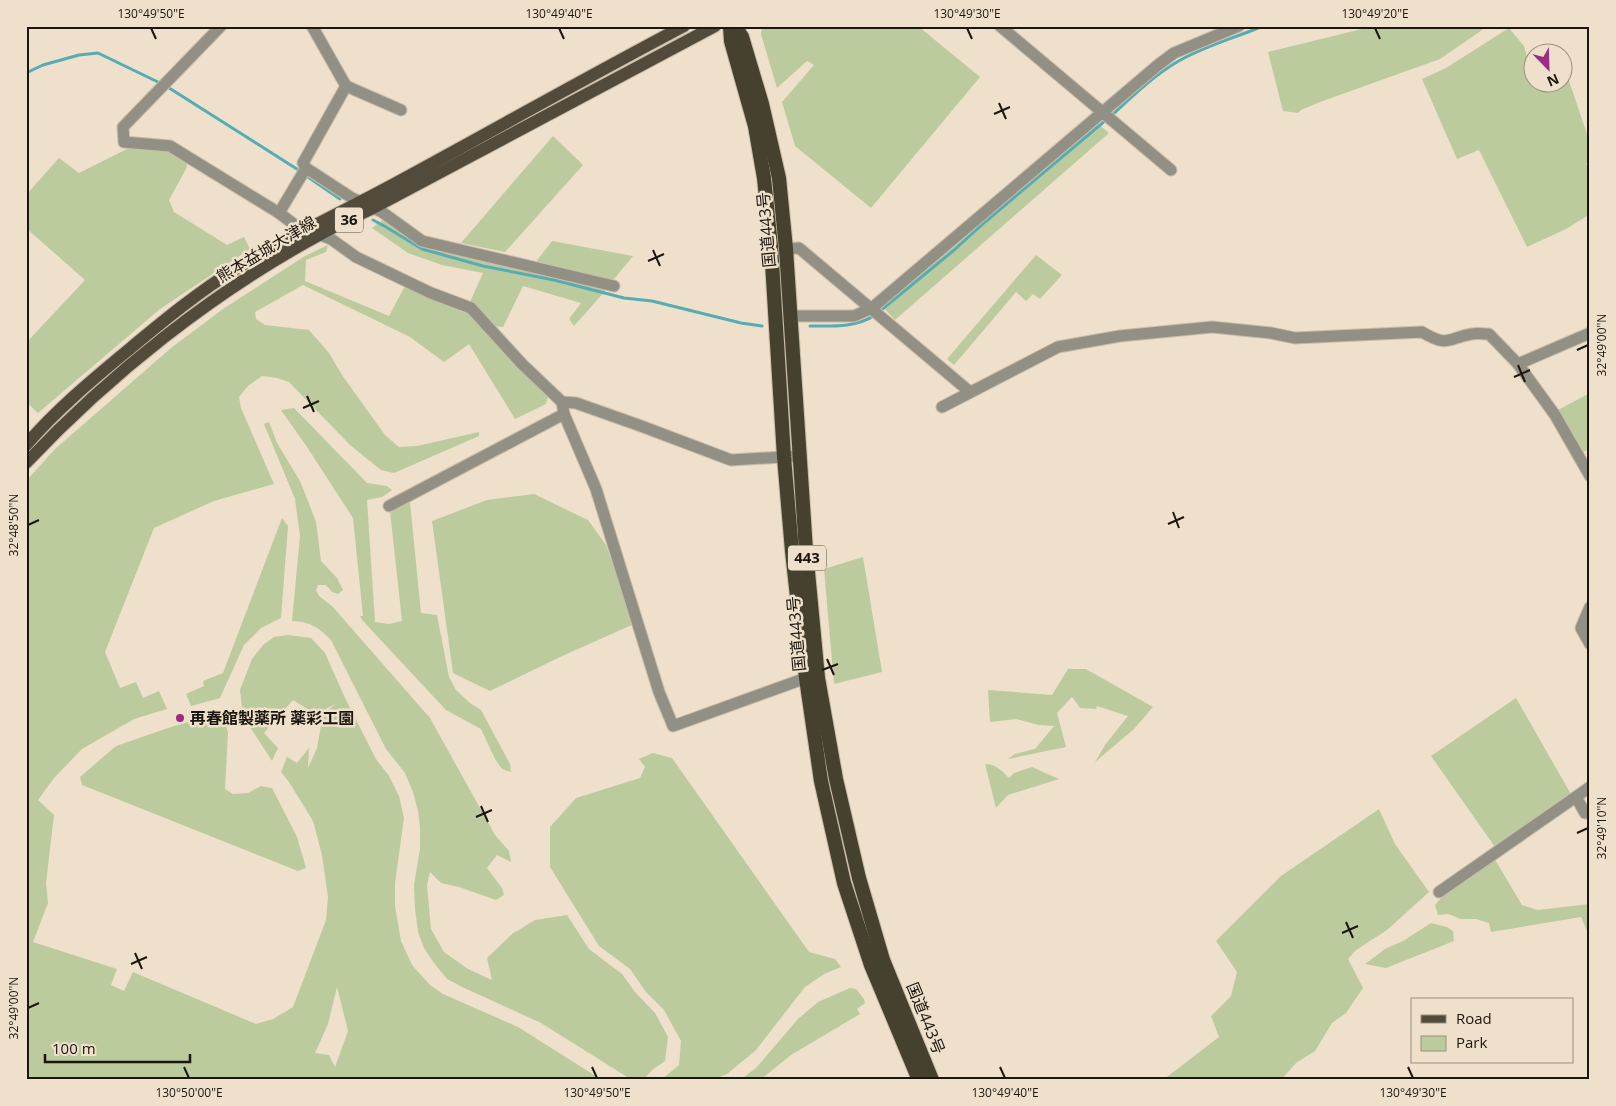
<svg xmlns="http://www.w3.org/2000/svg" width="1616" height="1106" viewBox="0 0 1616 1106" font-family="'Open Sans','Noto Sans JP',sans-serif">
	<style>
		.green { fill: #bccb9e; fill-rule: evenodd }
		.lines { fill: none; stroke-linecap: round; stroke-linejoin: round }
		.stream { stroke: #56acb3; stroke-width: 3 }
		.minor-casing { stroke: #c8bca8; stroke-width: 13 }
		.primary-casing { stroke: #c8bca8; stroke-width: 14 }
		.trunk-casing { stroke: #c8bca8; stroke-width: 16 }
		.minor { stroke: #928f85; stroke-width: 11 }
		.primary { stroke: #524b3b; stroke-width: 12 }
		.trunk { stroke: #46402e; stroke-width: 14 }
		.ticks { fill: none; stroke: #1b160f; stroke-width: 2 }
		.poi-dot { fill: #9d2a86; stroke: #eee0ca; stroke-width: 2 }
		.labels { text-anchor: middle; stroke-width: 5; stroke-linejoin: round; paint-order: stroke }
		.shield { fill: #eee0ca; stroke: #5a5347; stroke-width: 1 }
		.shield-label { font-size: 15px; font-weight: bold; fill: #1b160f }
		.street-label { font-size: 16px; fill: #1b160f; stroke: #eee0ca }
		.poi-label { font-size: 16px; font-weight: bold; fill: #1b160f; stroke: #eee0ca; text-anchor: start }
		.neatline { fill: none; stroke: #1b160f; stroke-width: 2 }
		.ticks-label { font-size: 12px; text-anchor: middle; fill: #1b160f }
	</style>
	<rect width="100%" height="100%" fill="#eee0ca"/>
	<g class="green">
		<polygon points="762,26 918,26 980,77 871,208 795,146 782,102 814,65 807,61 777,88 761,34"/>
		<polygon points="1374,26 1488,26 1440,59 1320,102 1301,110 1298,113 1283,111 1268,52"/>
		<polygon points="1509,28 1524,46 1528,61 1533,60 1534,82 1564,82 1564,66 1590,143 1590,160 1586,164 1590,173 1590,214 1566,229 1527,247 1479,150 1457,159 1422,79 1446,68"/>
		<polygon points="1097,123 1109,133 895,320 882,306"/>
		<polygon points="553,136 583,165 505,252 461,243"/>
		<polygon points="131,147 167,149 188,161 186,169 169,200 174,212 227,245 244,237 250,249 160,309 38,413 26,402 26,343 85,280 26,228 26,195 59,158 79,173"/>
		<path d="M384 219 422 245 606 290 574 326 569 319 581 303 523 286 503 327 492 326 487 333 517 367 548 397 546 404 515 419 469 344 444 362 410 337 303 285 255 312 256 319 265 325 309 330 329 353 342 375 385 435 399 447 417 446 479 432V436L394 473 381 470 350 445 289 382 277 378 262 376 248 386 239 397 241 408 274 484 214 501 154 528 105 652 120 688 136 682 143 698 159 691 167 709 134 719 82 749 54 778 38 800 54 815 46 883 48 903 33 942 117 969 111 985 124 991 133 972 256 1024 273 1019 293 1007 326 920 328 897 322 855 313 821 289 782 281 772 287 757 297 763 309 748 308 768 317 748 323 714 336 704 315 714 293 700 264 733 278 748 272 761 243 716 240 690 252 659 263 645 274 637 288 635 311 638 325 653 345 698 376 759 389 776 399 796 404 818 395 883V906L401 941 412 965 430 985 443 994 518 1027 602 1080H26V481L55 449 171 348 223 309 305 256 328 245 326 252 306 260 305 281 389 316 405 286 465 313 483 273 442 265 408 253 372 228ZM337 987 348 1031 335 1067 329 1055 315 1053 328 1024Z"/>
		<polygon points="552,241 633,256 614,279 604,279 535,263"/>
		<polygon points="1036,255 1062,275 1040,299 1033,294 1026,301 1016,292 954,365 947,359"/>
		<polygon points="1590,393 1590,449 1583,452 1558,410"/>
		<polygon points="294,408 367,483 387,486 392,490 382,497 367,500 375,622 389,624 402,621 390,511 410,502 421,613 437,615 449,677 456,690 470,703 481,710 510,764 511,772 502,769 495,759 481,729 446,710 363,621 360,616 363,616 353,518 307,447 281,410"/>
		<path d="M269 422 277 443 300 481 308 501 316 522 321 561 337 578 343 590 338 594 332 592 326 585H318L316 590 319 596 332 606 430 718 495 835 509 851 511 862 497 855 487 868 502 888 504 895 496 900 459 887 441 883 430 872 427 885 431 929 444 952 468 969 492 980 487 958 512 934 535 920 567 915 589 949 622 974 635 992 655 1013 668 1037 665 1061 652 1070 643 1080H632L541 1023 462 987 447 979 434 963 424 948 418 932 415 909 414 885 420 849V827L418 811 413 792 405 773 386 749 331 640C318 627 311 622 292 621L300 536 295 499 264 424Z"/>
		<polygon points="534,494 588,520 606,545 634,624 560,657 490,691 453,673 432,521 487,500"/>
		<polygon points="282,518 288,526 281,618 261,628 244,645 220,698 191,706 186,694 204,686 203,681 223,673"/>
		<polygon points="863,557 882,672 834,684 824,569"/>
		<polygon points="1068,669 1086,669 1153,707 1134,729 1095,762 1105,745 1128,716 1097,706 1096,709 1080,708 1072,697 1057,713 1066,747 1008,759 1015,754 1035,749 1054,726 1039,725 1016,719 990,722 988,690 1052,695"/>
		<polygon points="1516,698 1572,796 1495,847 1431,756"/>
		<polygon points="211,715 225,721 228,733 225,789 233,794 248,793 261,786 272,788 297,837 306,868 298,871 82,785 80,777 116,746 168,728"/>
		<polygon points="653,753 672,758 809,952 835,959 841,967 824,974 805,987 756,1050 727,1074 712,1080 661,1080 679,1065 681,1041 664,1010 646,992 630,969 599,946 550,867 550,827 576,798 640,778 645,767 639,759"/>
		<path d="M985 764C996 764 1002 771 1009 778L1014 773 1032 767 1059 779 1008 795 996 808Z"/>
		<polygon points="1379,809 1395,844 1429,892 1387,930 1356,950 1348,959 1363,988 1346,1013 1332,1023 1315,1051 1296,1063 1281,1080 1267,1079 1264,1080 1163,1080 1219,1037 1211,1016 1231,996 1237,972 1216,941 1281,876"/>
		<polygon points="1494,858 1522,905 1538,910 1590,904 1590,938 1581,917 1491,932 1489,923 1476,919 1461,919 1448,914 1438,915 1435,905 1447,891"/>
		<polygon points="1431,923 1447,927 1453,931 1454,941 1386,968 1365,964 1385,949 1403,941"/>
		<polygon points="850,988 856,989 864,999 865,1003 857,1009 860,1014 791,1055 760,1080 740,1080 756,1068 798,1019 818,1002"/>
	</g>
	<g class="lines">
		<g class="stream">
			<polyline points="26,73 43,65 79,55 98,53 160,83"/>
			<polyline points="166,86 300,171"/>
			<path d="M1111 116C1132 97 1153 76 1177 62 1204 46 1235 38 1263 26"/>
			<polyline points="305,175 340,199"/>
			<polyline points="373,220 386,227 422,249 483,266 554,280 624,298 652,301 741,323 762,326"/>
			<polyline points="880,311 953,251 985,222 1106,120"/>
			<path d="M810 326C831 326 856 328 875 315"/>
		</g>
		<defs>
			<g id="minor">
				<polyline points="221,26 123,127 124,142 170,146 279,213 295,225 331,239 356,257 431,293 471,308 522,364 562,402 576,403 641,426 731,460 800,456"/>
				<polyline points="1000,26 1171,170"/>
				<polyline points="346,86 401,110"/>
				<polyline points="306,168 352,198 382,212 422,241 614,286"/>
				<polyline points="279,213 306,168 303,163 346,86 312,26"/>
				<polyline points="786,249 799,248 970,392"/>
				<polyline points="791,316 854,316 872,308 1158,65 1174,53 1239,26"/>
				<polyline points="1518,364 1590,333"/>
				<polyline points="562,402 564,414 596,489 659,692 673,726 806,678 814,678"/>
				<path d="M942 407 1058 347 1120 336 1212 327 1271 333 1295 338 1422 332C1449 348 1447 338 1472 334 1477 333 1483 334 1489 334L1518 364 1555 415 1590 476"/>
				<polyline points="389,506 564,414"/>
				<polyline points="1590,607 1581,628 1590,644"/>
				<polyline points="1576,797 1585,813 1590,813"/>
				<polyline points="1439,892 1590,787"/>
			</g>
			<g id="primary">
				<path d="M26 445C56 410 92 380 127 351 162 322 198 292 237 268 292 235 351 208 407 177 499 127 591 75 684 26"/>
				<path d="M26 463C110 374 212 293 319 235 336 225 355 217 373 208L715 26"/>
			</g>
			<g id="trunk">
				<polyline points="730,26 731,41 755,126 764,178 771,246 784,457 792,551 806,678 821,781 844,883 871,965 919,1080"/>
				<polyline points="735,26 742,37 762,104 779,178 786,249 806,551 818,678 836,779 859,878 883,960 932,1080"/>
			</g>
		</defs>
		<use href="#minor" class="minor-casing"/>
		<use href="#primary" class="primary-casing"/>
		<use href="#trunk" class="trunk-casing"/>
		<use href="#minor" class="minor"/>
		<use href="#primary" class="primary"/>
		<use href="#trunk" class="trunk"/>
	</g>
	<path class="ticks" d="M151 28 156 39M559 28 564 39M967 28 972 39M1375 28 1380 39M999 103 1006 119M994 114 1010 107M653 250 660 266M648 261 664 254M1577 350 1588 345M1518 365 1525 382M1514 377 1530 370M307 396 314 412M303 408 319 401M1173 512 1179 528M1168 524 1184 517M28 525 39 520M827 659 834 675M822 670 838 664M481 806 488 822M476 817 492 810M1577 833 1588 828M1346 922 1353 938M1342 933 1358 926M135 953 142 969M131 964 147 957M28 1008 39 1003M184 1067 189 1078M592 1067 597 1078M1000 1067 1005 1078M1408 1067 1413 1078"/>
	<circle class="poi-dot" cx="180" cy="718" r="5"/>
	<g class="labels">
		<g class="shield">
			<rect x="335" y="207.5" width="28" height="25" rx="4"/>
			<rect x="788" y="545.5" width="38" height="25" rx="4"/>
		</g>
		<g class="shield-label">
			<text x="349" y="225">36</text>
			<text x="807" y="563">443</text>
		</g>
		<g class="street-label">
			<text transform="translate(766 230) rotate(-95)" y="6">国道443号</text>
			<text transform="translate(266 249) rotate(-31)" y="6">熊本益城大津線</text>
			<text transform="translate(796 634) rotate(-95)" y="6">国道443号</text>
			<text transform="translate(926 1018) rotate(68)" y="6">国道443号</text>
		</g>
		<g class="poi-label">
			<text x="190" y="724">再春館製薬所 薬彩工園</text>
		</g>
	</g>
	<rect width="1616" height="1106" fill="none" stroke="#eee0ca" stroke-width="55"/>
	<rect x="1411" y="998" width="162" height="65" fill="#eee0ca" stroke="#9a8f7f"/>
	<rect x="1421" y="1015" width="25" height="8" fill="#524b3b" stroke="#9a8f7f"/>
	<text x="1456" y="1024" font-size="15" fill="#1b160f">Road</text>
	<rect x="1421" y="1036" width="25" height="15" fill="#bccb9e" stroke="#9a8f7f"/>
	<text x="1456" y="1048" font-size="15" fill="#1b160f">Park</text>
	<g transform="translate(1548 68) rotate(157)"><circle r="24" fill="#eee0ca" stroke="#9a8f7f"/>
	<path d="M0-4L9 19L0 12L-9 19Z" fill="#9d2a86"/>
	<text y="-8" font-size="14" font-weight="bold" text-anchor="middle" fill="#1b160f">N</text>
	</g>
	<path d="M45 1054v8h145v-8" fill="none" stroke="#1b160f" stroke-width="2.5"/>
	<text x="52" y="1054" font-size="15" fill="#1b160f" stroke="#eee0ca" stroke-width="4" paint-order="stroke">100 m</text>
	<rect x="28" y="28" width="1560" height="1050" class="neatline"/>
	<g class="ticks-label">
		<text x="151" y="18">130°49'50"E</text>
		<text x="559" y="18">130°49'40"E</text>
		<text x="967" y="18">130°49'30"E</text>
		<text x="1375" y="18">130°49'20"E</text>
		<text transform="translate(1602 345) rotate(-90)" y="4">32°49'00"N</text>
		<text transform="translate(14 525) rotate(-90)" y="4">32°48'50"N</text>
		<text transform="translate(1602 828) rotate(-90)" y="4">32°49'10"N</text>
		<text transform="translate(14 1008) rotate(-90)" y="4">32°49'00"N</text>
		<text x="189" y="1097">130°50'00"E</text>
		<text x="597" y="1097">130°49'50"E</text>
		<text x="1005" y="1097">130°49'40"E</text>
		<text x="1413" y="1097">130°49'30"E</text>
	</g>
</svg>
